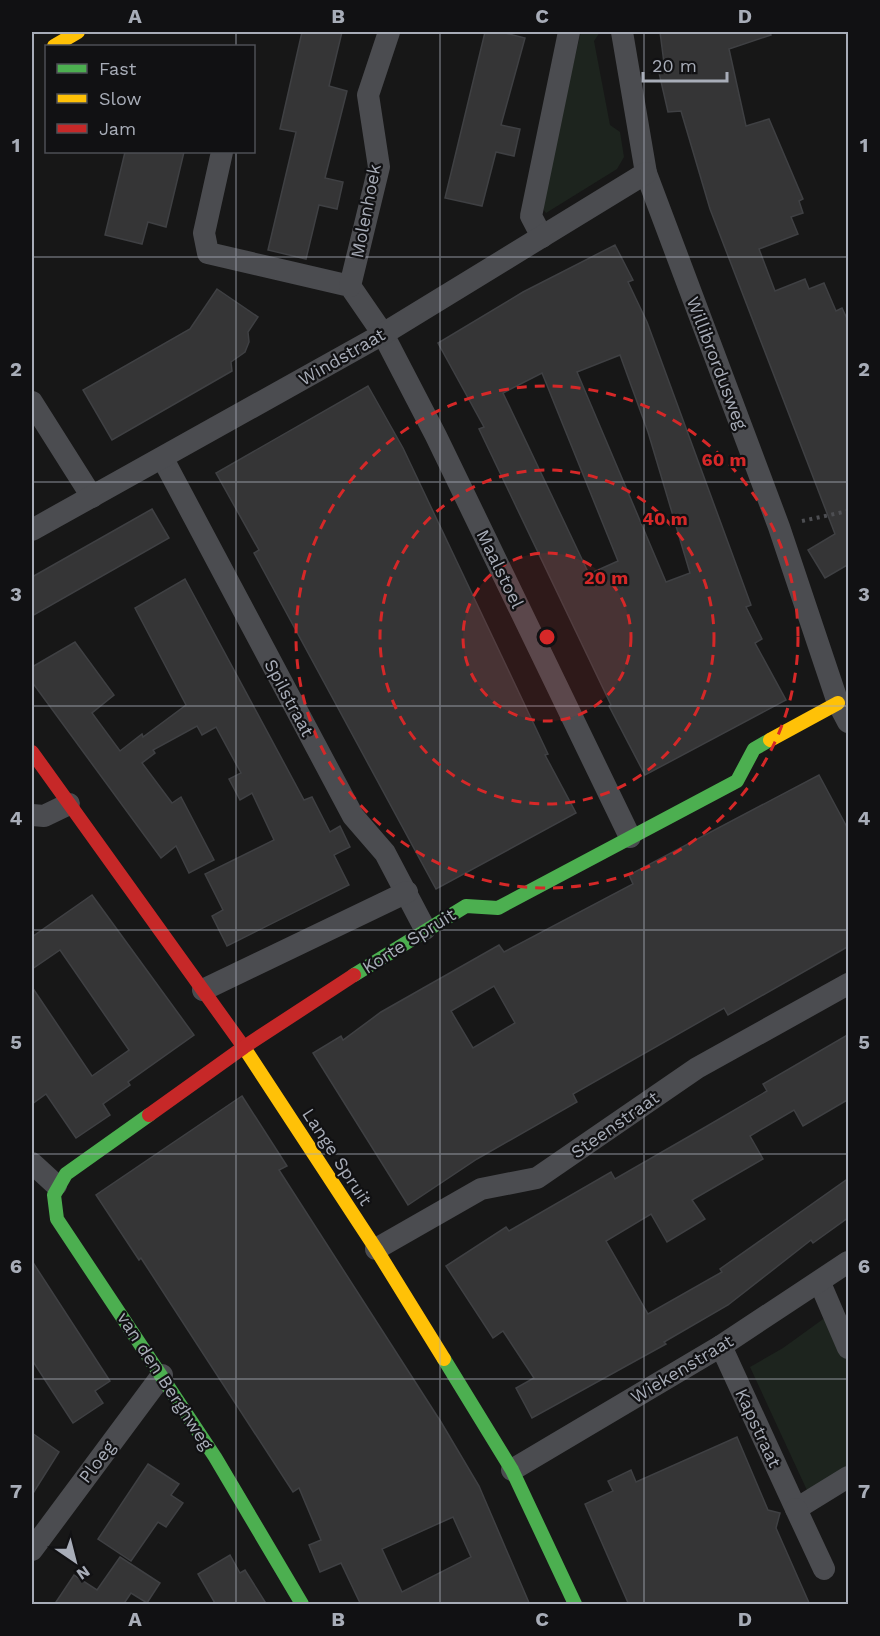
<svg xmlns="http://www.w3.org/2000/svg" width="880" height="1636" viewBox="0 0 880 1636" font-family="'Work Sans',sans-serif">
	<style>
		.green { fill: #1d241e }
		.building { fill: #353536; stroke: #3f4043; stroke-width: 1.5; fill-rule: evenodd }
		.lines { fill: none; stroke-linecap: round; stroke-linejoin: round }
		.path { stroke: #4d4e52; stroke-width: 4; stroke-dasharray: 3 4.5; stroke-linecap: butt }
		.street { stroke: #4b4c50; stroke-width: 22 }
		.fast { stroke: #4caf50; stroke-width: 14 }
		.slow { stroke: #ffc107; stroke-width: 14 }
		.jam { stroke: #c62828; stroke-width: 14 }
		.grid { fill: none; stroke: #a8adb8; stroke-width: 1.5; stroke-opacity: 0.55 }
		.ring { fill: none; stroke: #d62828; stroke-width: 3; stroke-dasharray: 10 8 }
		.labels { text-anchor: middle; stroke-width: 4.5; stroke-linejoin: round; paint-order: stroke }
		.street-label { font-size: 18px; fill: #a8adb8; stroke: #111113 }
		.centre { fill: #d62828; stroke: #111113; stroke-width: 3 }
		.ring-label { font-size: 18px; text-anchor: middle; font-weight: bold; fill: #d62828; stroke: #111113; stroke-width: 4.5; stroke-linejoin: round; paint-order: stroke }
		.neatline { fill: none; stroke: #a8adb8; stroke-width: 2 }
		.grid-label { font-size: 20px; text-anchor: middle; font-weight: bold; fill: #a8adb8 }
	</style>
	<rect width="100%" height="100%" fill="#171717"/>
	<g class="green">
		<polygon points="581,32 600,32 594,41 610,125 620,132 624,157 617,169 546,213 539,203"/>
		<polygon points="826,1317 848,1359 848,1473 811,1499 750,1367 783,1348"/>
	</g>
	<g class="building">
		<polygon points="302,32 342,32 329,86 347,91 325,178 343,182 337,209 319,205 306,259 268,250 296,132 280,129"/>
		<polygon points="485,32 501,32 525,38 501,125 520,129 514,156 496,152 482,206 445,198"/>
		<polygon points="660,32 770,32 771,35 729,49 746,126 769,119 803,199 799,201 803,213 791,217 798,234 759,249 775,291 805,279 809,289 824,283 836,311 842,308 849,323 849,564 825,578 808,550 835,534 710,209 681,111 668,112 657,64 664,63"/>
		<polygon points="125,152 184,152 166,227 148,222 142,244 105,235"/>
		<path d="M615 245 633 280 628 282 647 322 751 605 746 607 762 639 755 643 786 700 645 775 609 706 611 705 479 429 484 427 438 343 523 292ZM620 355 648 432 690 573 666 582 577 372ZM542 373 618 561 589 574 503 393Z"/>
		<polygon points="217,289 258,317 248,332 249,342 245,352 231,362 232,371 112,440 83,390 190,329"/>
		<polygon points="368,386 403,448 548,754 545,755 576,813 436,889 254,553 259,550 216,473"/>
		<polygon points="152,509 169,538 32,616 32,577"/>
		<polygon points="185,579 304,800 312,797 330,832 340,826 350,847 334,855 349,885 227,946 212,916 223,910 205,874 274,840 252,793 240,800 229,779 241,773 216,727 202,735 197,726 153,750 155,753 142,763 172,803 181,797 214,860 189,873 176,846 161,858 32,682 32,667 75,642 114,695 92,713 120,751 142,734 143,737 186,705 135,608"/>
		<path d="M819 775 849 831V946L728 1015 724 1008 573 1094 577 1102 477 1159 408 1205 313 1053 341 1036 343 1040 381 1012 499 945 504 952 633 884 629 875ZM494 986 515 1023 473 1048 451 1011Z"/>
		<polygon points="92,895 194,1035 128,1082 130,1085 103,1104 110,1115 76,1138 46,1094 32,1104 32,987 92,1076 129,1050 60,950 32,969 32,937"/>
		<polygon points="849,1034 849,1099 803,1126 794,1110 750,1136 763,1159 692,1200 705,1219 667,1242 651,1214 606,1241 648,1314 722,1272 720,1269 849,1178 849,1217 813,1243 811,1240 728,1305 664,1342 666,1344 532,1418 516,1388 534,1378 503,1331 493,1338 446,1266 506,1227 509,1231 611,1172 615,1179 702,1129 767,1091 763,1084"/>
		<path d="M242 1096 287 1166 279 1170 441 1422 479 1486 530 1605H361L341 1563 320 1572 309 1545 321 1540 299 1488 293 1492 141 1258 139 1260 96 1195ZM453 1517 471 1557 402 1592 382 1549Z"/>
		<polygon points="32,1261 110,1381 95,1391 103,1403 73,1423 32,1360"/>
		<polygon points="32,1433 59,1452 32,1495"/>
		<polygon points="737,1437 768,1510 780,1513 776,1528 810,1605 629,1605 585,1504 613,1491 608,1481 631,1470 636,1482"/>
		<polygon points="148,1464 179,1484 171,1495 183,1503 166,1527 158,1522 131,1561 98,1539"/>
		<polygon points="230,1555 240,1573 245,1570 267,1605 216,1605 198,1574"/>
		<polygon points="120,1557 160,1583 147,1603 131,1593 123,1605 54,1605 74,1575 97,1590"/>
	</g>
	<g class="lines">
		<polyline class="path" points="802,521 848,511"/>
		<g class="street">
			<polyline points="622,32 646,173 779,527 838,703 848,722"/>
			<polyline points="222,152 204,233 208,253 350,286 383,334 436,436 630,837"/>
			<polyline points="542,237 531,216 569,32"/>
			<polyline points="350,286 379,167 368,95 389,32"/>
			<polyline points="32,402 92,497"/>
			<polyline points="163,459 353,816 385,853 425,929"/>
			<polyline points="32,530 383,334 646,173"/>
			<polyline points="32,815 44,816 69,804"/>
			<polyline points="203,990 407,892"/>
			<polyline points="32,1163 56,1185"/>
			<polyline points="376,1249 481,1189 537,1178 697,1068 848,984"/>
			<polyline points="820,1283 848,1348"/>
			<polyline points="721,1346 796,1509 848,1477"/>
			<polyline points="512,1470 721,1346 848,1262"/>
			<polyline points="796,1509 824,1569"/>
			<polyline points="32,1550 162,1375"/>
		</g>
		<g class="fast">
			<polyline points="354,975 466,906 498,908 737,781 754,749 770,740"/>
			<polyline points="149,1115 66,1174 54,1195 57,1219 215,1457 302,1604"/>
			<polyline points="444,1359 512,1470 575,1604"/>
		</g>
		<g class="slow">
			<polyline points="54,46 78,32"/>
			<polyline points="770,740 838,703"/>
			<polyline points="243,1046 376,1249 444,1359"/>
		</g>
		<g class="jam">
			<polyline points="32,752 243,1046"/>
			<polyline points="149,1115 244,1047 354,975"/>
		</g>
	</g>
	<path class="grid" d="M236 32V46M440 32V1604M644 32V1604M236 152V1604M32 257H848M32 482H848M32 706H848M32 930H848M32 1154H848M32 1379H848"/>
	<circle cx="547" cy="637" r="84" fill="#d62828" fill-opacity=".12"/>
	<g class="ring">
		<circle cx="547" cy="637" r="84"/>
		<circle cx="547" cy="637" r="167"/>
		<circle cx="547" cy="637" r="251"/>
	</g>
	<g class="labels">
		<g class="street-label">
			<text transform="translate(366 211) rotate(-79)" y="6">Molenhoek</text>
			<text transform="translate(342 357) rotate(-30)" y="6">Windstraat</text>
			<text transform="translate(717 363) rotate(69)" y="6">Willibrordusweg</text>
			<text transform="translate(500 569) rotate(64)" y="6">Maalstoel</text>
			<text transform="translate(289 698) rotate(62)" y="6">Spilstraat</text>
			<text transform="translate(409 941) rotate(-32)" y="6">Korte Spruit</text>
			<text transform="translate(615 1125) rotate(-35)" y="6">Steenstraat</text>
			<text transform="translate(337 1157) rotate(57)" y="6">Lange Spruit</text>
			<text transform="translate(682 1369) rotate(-31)" y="6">Wiekenstraat</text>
			<text transform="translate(165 1381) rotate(57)" y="6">van den Berghweg</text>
			<text transform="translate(758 1428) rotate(65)" y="6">Kapstraat</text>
			<text transform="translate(97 1462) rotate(-53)" y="6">Ploeg</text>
		</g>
	</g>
	<circle cx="547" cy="637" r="9" class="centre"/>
	<g class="ring-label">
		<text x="724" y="466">60 m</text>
		<text x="665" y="525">40 m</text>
		<text x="606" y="584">20 m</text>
	</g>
	<rect width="880" height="1636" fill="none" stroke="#111113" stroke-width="66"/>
	<rect x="45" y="45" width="210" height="108" fill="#111113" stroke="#4d4f55" stroke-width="1.5"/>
	<rect x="57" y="64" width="30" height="9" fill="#4caf50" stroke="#4d4f55" stroke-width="1.5"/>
	<text x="99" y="75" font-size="18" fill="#a8adb8">Fast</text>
	<rect x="57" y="94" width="30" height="9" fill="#ffc107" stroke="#4d4f55" stroke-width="1.5"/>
	<text x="99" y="105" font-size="18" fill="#a8adb8">Slow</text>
	<rect x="57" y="124" width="30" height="9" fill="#c62828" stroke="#4d4f55" stroke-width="1.5"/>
	<text x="99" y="135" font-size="18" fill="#a8adb8">Jam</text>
	<g transform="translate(75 1561) rotate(145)" stroke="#111113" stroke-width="4.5" paint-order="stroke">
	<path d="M0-4.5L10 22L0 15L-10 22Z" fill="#a8adb8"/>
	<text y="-9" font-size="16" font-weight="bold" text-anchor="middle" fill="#a8adb8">N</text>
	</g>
	<path d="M643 72v9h84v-9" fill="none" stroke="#a8adb8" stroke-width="3"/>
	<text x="652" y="72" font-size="18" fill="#a8adb8" stroke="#111113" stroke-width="4.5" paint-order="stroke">20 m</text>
	<rect x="33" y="33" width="814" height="1570" class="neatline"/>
	<g class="grid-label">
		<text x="135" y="23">A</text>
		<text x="338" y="23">B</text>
		<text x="542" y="23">C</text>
		<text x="745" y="23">D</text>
		<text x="16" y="152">1</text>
		<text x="864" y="152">1</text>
		<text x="16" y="376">2</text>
		<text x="864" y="376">2</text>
		<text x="16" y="601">3</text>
		<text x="864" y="601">3</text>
		<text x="16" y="825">4</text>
		<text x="864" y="825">4</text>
		<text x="16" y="1049">5</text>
		<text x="864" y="1049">5</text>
		<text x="16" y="1273">6</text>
		<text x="864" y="1273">6</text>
		<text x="16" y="1498">7</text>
		<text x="864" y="1498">7</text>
		<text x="135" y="1626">A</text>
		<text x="338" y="1626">B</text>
		<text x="542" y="1626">C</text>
		<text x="745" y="1626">D</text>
	</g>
</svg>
